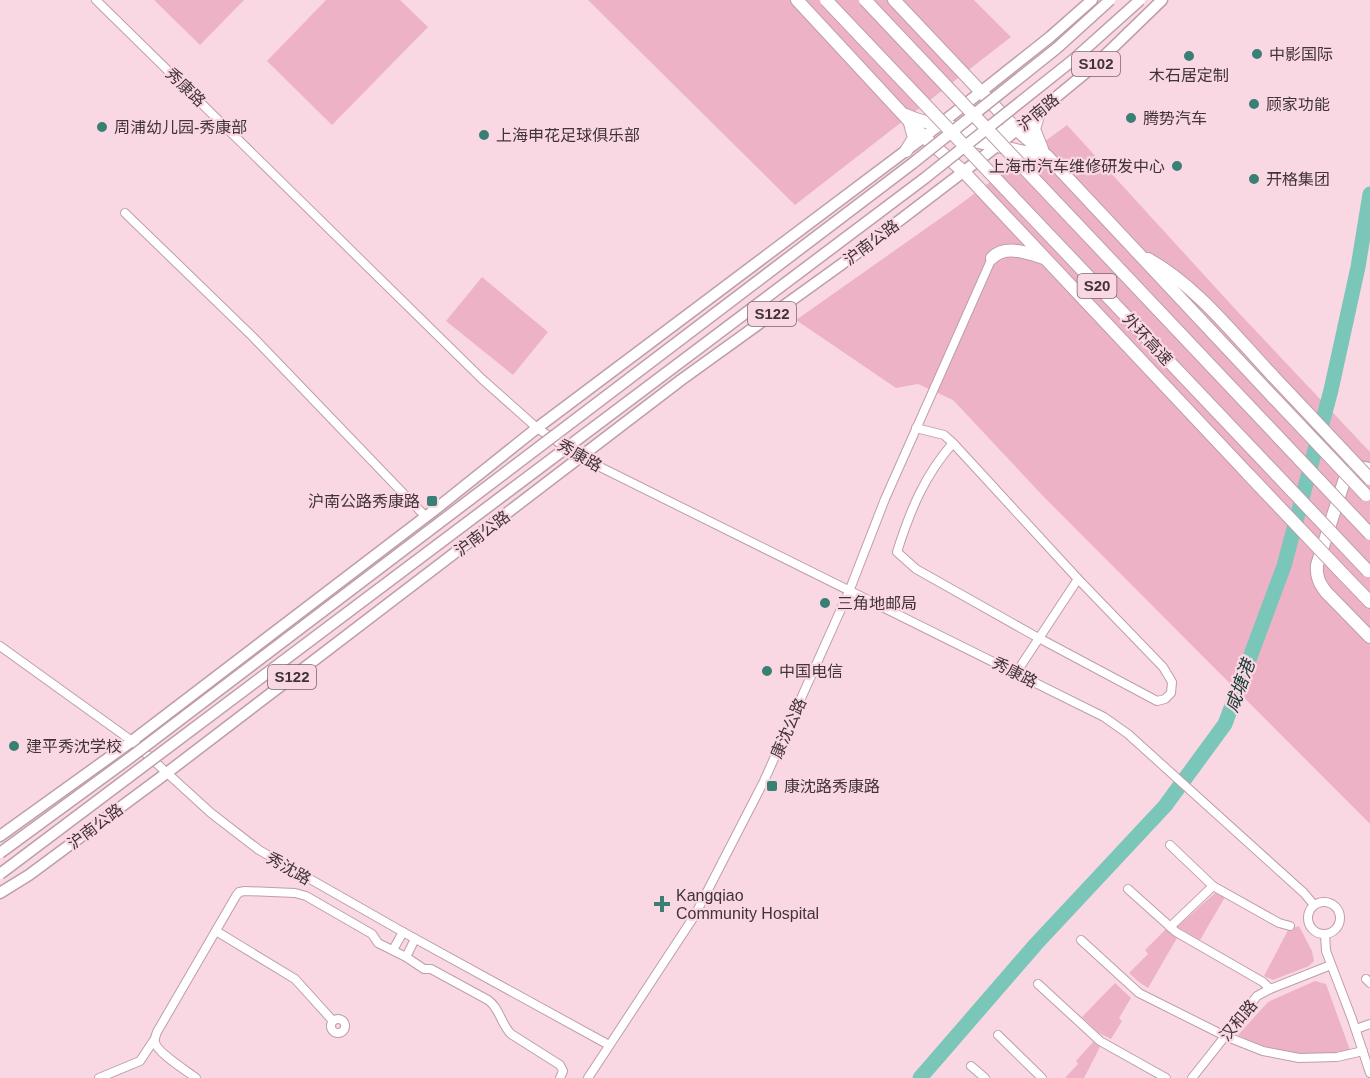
<svg xmlns="http://www.w3.org/2000/svg" width="1370" height="1078" viewBox="0 0 1370 1078" font-family="Helvetica,'Noto Sans SC',sans-serif">
	<style>
		.green { fill: #eeb2c7 }
		.lines { fill: none; stroke-linecap: round; stroke-linejoin: round }
		.river { stroke: #7ac6b9; stroke-width: 15 }
		.minor-casing { stroke: #be9ea8; stroke-width: 10 }
		.major-casing { stroke: #be9ea8; stroke-width: 13 }
		.highway-casing { stroke: #be9ea8; stroke-width: 14 }
		.minor { stroke: #fff; stroke-width: 8 }
		.major { stroke: #fff; stroke-width: 10 }
		.highway { stroke: #fff; stroke-width: 12 }
		.major-bridge-casing { stroke: #be9ea8; stroke-width: 13; stroke-linecap: butt }
		.highway-bridge-casing { stroke: #be9ea8; stroke-width: 14; stroke-linecap: butt }
		.major-bridge { stroke: #fff; stroke-width: 10 }
		.highway-bridge { stroke: #fff; stroke-width: 12 }
		.poi-dot { fill: #3a7f74; stroke: #fad8e3; stroke-width: 2 }
		.labels { text-anchor: middle; stroke-width: 4.5; stroke-linejoin: round; paint-order: stroke }
		.shield { fill: #fad8e3; stroke: #78656b; stroke-width: 1.5 }
		.shield-label { font-size: 15px; font-weight: bold; fill: #413438 }
		.poi-label { font-size: 16px; fill: #413438; stroke: #fad8e3; text-anchor: start }
		.street-label { font-size: 16px; fill: #413438; stroke: #fad8e3 }
		.water-label { font-size: 18px; font-style: italic; fill: #173b36; stroke: #fad8e3 }
	</style>
	<rect width="100%" height="100%" fill="#fad8e3"/>
	<g class="green">
		<polygon points="154,0 244,0 200,45"/>
		<polygon points="326,0 400,0 428,27 332,125 267,61"/>
		<polygon points="588,0 974,0 1011,37 795,205"/>
		<polygon points="1067,125 1237,311 1370,452 1370,824 1043,496 953,400 918,384 896,388 796,320 955,208"/>
		<polygon points="482,277 548,332 513,375 446,321"/>
		<polygon points="1215,893 1225,897 1200,940 1177,927"/>
		<polygon points="1299,926 1312,951 1314,961 1309,966 1273,980 1264,976 1288,930"/>
		<polygon points="1166,929 1177,938 1148,988 1139,982 1129,973 1148,954 1145,950"/>
		<path d="M1315 981 1326 984 1350 1050C1306 1057 1279 1055 1238 1035L1268 1002Z"/>
		<polygon points="1115,983 1131,998 1119,1018 1122,1021 1111,1039 1099,1033 1082,1017"/>
		<polygon points="1093,1042 1100,1047 1084,1078 1065,1078 1078,1064 1076,1061"/>
	</g>
	<g class="lines">
		<polyline class="river" points="920,1078 1036,944 1165,806 1225,724 1284,566 1331,390 1358,267 1370,194"/>
		<defs>
			<g id="minor">
				<polyline points="96,0 482,379 537,428 582,458 1104,717 1128,734 1304,893 1314,905"/>
				<polyline points="125,213 252,336 426,517"/>
				<path d="M916 428 944 435 953 443C924 476 910 511 897 552L916 569 1035 636 1157 701 1165 699 1171 693 1172 682 1163 667 1078 579 953 443"/>
				<polyline points="0,646 132,741 211,813 259,850 403,932 609,1045"/>
				<polyline points="1016,673 1078,579"/>
				<polyline points="1170,845 1213,886 1279,923 1290,926"/>
				<polyline points="1128,889 1176,932 1263,982 1270,989"/>
				<circle cx="1324" cy="918" r="16"/>
				<polyline points="1170,927 1213,886"/>
				<polyline points="216,931 295,979 333,1021"/>
				<polyline points="1325,934 1326,951 1352,1019 1370,1073"/>
				<polyline points="1081,940 1139,993 1225,1036 1263,1051 1299,1058 1337,1057 1363,1051"/>
				<polyline points="393,950 403,932"/>
				<polyline points="406,957 415,939"/>
				<polyline points="1366,979 1370,983"/>
				<polyline points="1038,984 1100,1041 1166,1078"/>
				<circle cx="338" cy="1026" r="7"/>
				<polyline points="1356,1029 1370,1024"/>
				<polyline points="998,1035 1042,1078"/>
				<polyline points="971,1066 985,1078"/>
				<polyline points="99,1078 140,1061 154,1040"/>
				<path d="M196 1078C187 1071 156 1052 155 1042 154 1039 156 1035 157 1032L236 896 239 892 245 891 295 893 306 896 372 934 378 943 406 957 424 969H431L488 1000C499 1007 501 1024 511 1034L560 1065 563 1071 560 1078"/>
				<polyline points="588,1078 695,915 764,781 850,589 885,499 992,258"/>
				<polyline points="1192,1078 1257,996 1270,989 1331,965"/>
			</g>
			<g id="major">
				<polyline points="0,836 132,741 437,508 537,428 924,137 1050,37 1092,0"/>
				<polyline points="0,893 29,875 168,772 681,380 853,256 997,146 1095,65 1162,0"/>
			</g>
			<g id="highway">
				<polyline points="797,0 924,137 964,172 1248,474"/>
				<polyline points="894,0 1017,130 1048,157 1272,396"/>
				<polyline points="1040,109 1034,129 1042,149"/>
				<path d="M906 115C933 128 988 132 1017 130"/>
				<polyline points="964,139 1044,156"/>
				<polyline points="906,151 914,138 910,123"/>
				<path d="M992 258C1005 244 1028 253 1044 258"/>
				<path d="M1148 259C1197 286 1235 336 1273 376"/>
				<path d="M1370 470C1361 465 1353 468 1346 475L1317 565C1316 576 1319 583 1326 592L1370 637"/>
				<polyline points="1343,574 1370,602"/>
			</g>
		</defs>
		<use href="#minor" class="minor-casing"/>
		<use href="#major" class="major-casing"/>
		<use href="#highway" class="highway-casing"/>
		<use href="#minor" class="minor"/>
		<use href="#major" class="major"/>
		<use href="#highway" class="highway"/>
		<defs>
			<g id="major-bridge">
				<polyline points="0,853 131,757 913,163 1057,48 1110,0"/>
				<polyline points="0,874 925,178 1073,60 1140,0"/>
			</g>
			<g id="highway-bridge">
				<polyline points="826,0 1368,571"/>
				<polyline points="865,0 1370,534"/>
				<polyline points="1273,376 1370,479"/>
				<polyline points="1272,396 1366,495"/>
				<polyline points="1248,474 1343,574"/>
			</g>
		</defs>
		<use href="#major-bridge" class="major-bridge-casing"/>
		<use href="#highway-bridge" class="highway-bridge-casing"/>
		<use href="#major-bridge" class="major-bridge"/>
		<use href="#highway-bridge" class="highway-bridge"/>
	</g>
	<g class="poi-dot">
		<circle cx="1257" cy="54" r="6"/>
		<circle cx="1189" cy="56" r="6"/>
		<circle cx="1254" cy="104" r="6"/>
		<circle cx="1131" cy="118" r="6"/>
		<circle cx="102" cy="127" r="6"/>
		<circle cx="484" cy="135" r="6"/>
		<circle cx="1177" cy="166" r="6"/>
		<circle cx="1254" cy="179" r="6"/>
		<rect x="426" y="495" width="12" height="12" rx="3"/>
		<circle cx="825" cy="603" r="6"/>
		<circle cx="767" cy="671" r="6"/>
		<circle cx="14" cy="746" r="6"/>
		<rect x="766" y="780" width="12" height="12" rx="3"/>
		<path d="M659 895h6v6h6v6h-6v6h-6v-6h-6v-6h6z"/>
	</g>
	<g class="labels">
		<g class="shield">
			<rect x="1072" y="52" width="48" height="24" rx="4.5"/>
			<rect x="1077.5" y="274" width="39" height="24" rx="4.5"/>
			<rect x="748" y="302" width="48" height="24" rx="4.5"/>
			<rect x="268" y="665" width="48" height="24" rx="4.5"/>
		</g>
		<g class="shield-label">
			<text x="1096" y="69">S102</text>
			<text x="1097" y="291">S20</text>
			<text x="772" y="319">S122</text>
			<text x="292" y="682">S122</text>
		</g>
		<g class="poi-label">
			<text x="1269" y="60">中影国际</text>
			<text x="1189" y="81" text-anchor="middle">木石居定制</text>
			<text x="1266" y="110">顾家功能</text>
			<text x="1143" y="124">腾势汽车</text>
			<text x="114" y="133">周浦幼儿园-秀康部</text>
			<text x="496" y="141">上海申花足球俱乐部</text>
			<text x="1165" y="172" text-anchor="end">上海市汽车维修研发中心</text>
			<text x="1266" y="185">开格集团</text>
			<text x="420" y="507" text-anchor="end">沪南公路秀康路</text>
			<text x="837" y="609">三角地邮局</text>
			<text x="779" y="677">中国电信</text>
			<text x="26" y="752">建平秀沈学校</text>
			<text x="784" y="792">康沈路秀康路</text>
			<text x="676" y="901">Kangqiao<tspan x="676" dy="18">Community Hospital</tspan></text>
		</g>
		<g class="street-label">
			<text transform="translate(186 87) rotate(44)" y="6">秀康路</text>
			<text transform="translate(1038 112) rotate(-40)" y="6">沪南路</text>
			<text transform="translate(871 242) rotate(-37)" y="6">沪南公路</text>
			<text transform="translate(1148 339) rotate(47)" y="6">外环高速</text>
			<text transform="translate(580 455) rotate(30)" y="6">秀康路</text>
			<text transform="translate(482 533) rotate(-37)" y="6">沪南公路</text>
			<text transform="translate(1015 672) rotate(27)" y="6">秀康路</text>
			<text transform="translate(788 728) rotate(-66)" y="6">康沈公路</text>
			<text transform="translate(95 826) rotate(-37)" y="6">沪南公路</text>
			<text transform="translate(289 868) rotate(30)" y="6">秀沈路</text>
			<text transform="translate(1238 1020) rotate(-50)" y="6">汉和路</text>
		</g>
		<g class="water-label">
			<text transform="translate(1240 686) rotate(-70)" y="6">咸塘港</text>
		</g>
	</g>
</svg>
